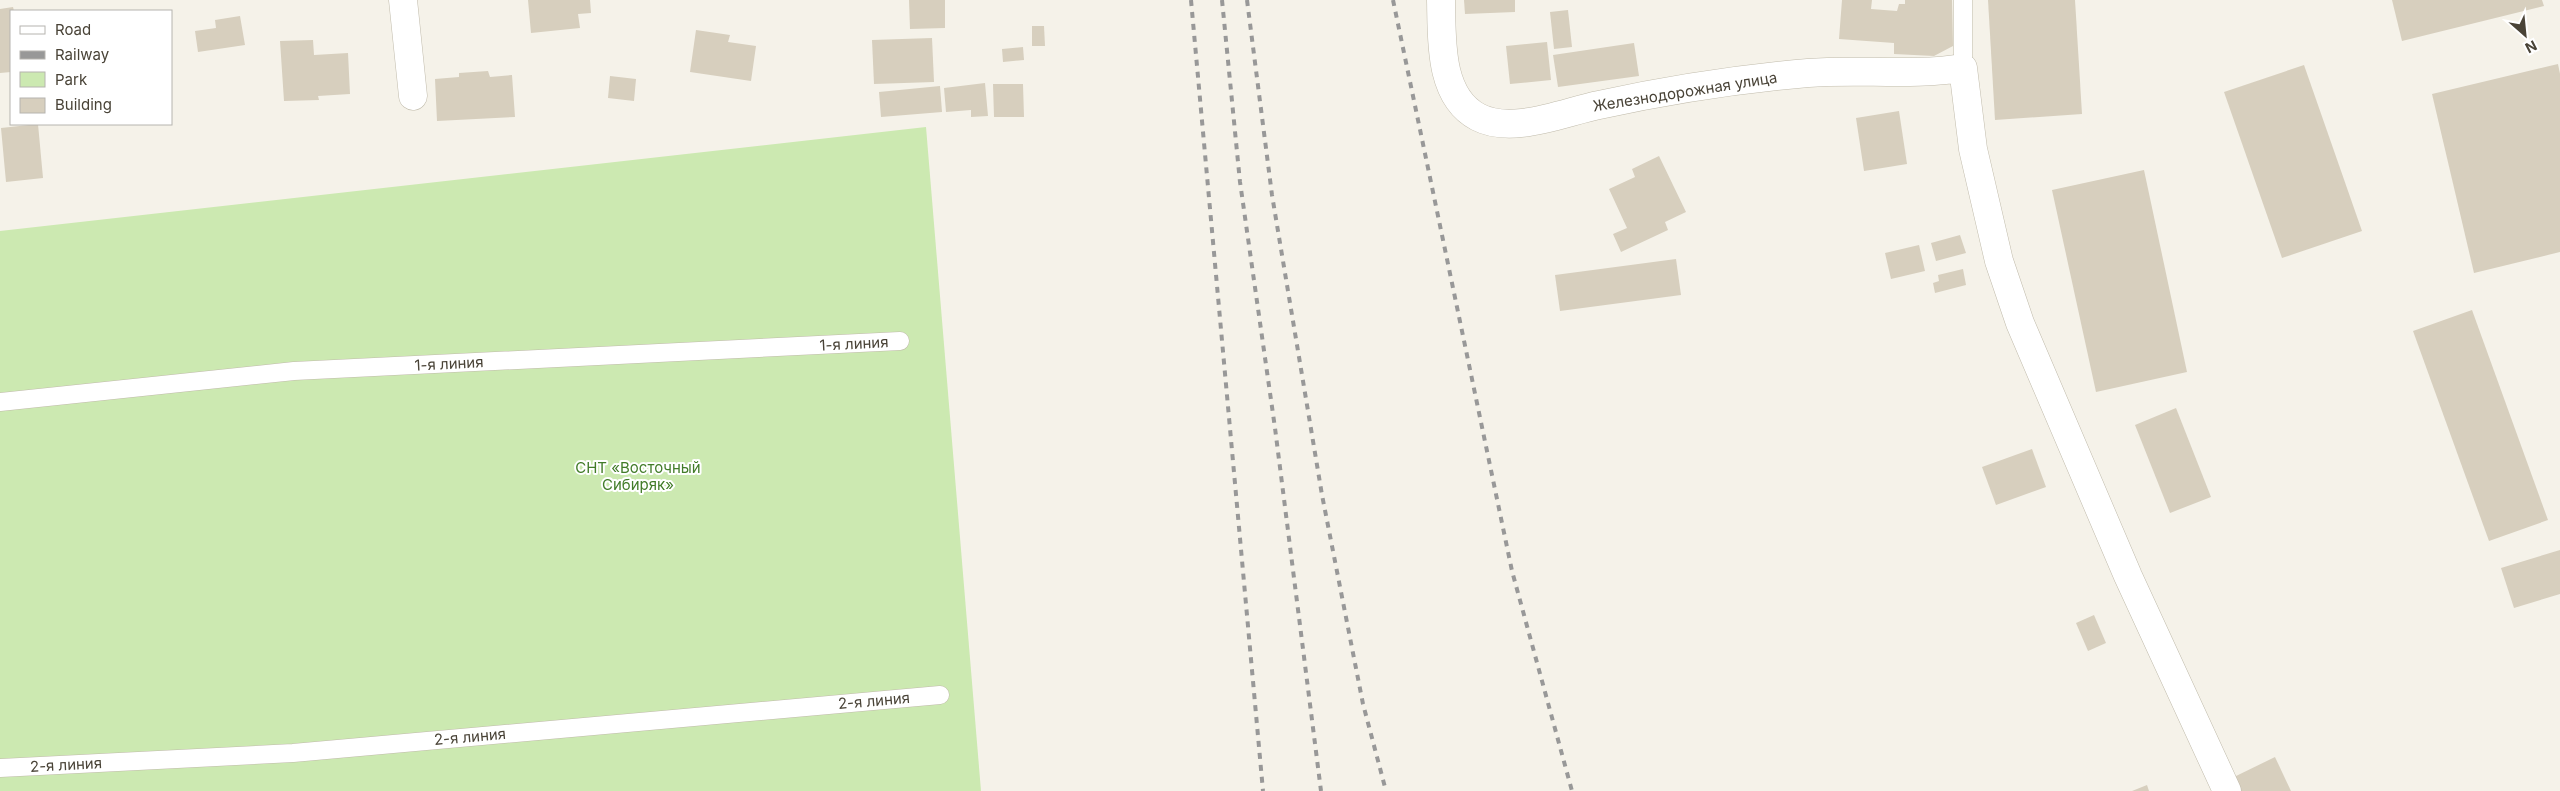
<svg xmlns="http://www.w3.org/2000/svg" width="2560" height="791" viewBox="0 0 2560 791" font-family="Inter,sans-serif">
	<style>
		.green { fill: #cce9b1 }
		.building { fill: #d7cfbe }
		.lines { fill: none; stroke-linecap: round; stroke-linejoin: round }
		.lane-casing { stroke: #c0bbab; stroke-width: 19 }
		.street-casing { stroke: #c0bbab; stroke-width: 29 }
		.lane { stroke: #fff; stroke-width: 18 }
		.street { stroke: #fff; stroke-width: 28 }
		.rail { stroke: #989898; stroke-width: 4; stroke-dasharray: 6 6; stroke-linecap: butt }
		.labels { text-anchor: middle; stroke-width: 4; stroke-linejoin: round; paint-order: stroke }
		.street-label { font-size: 15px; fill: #494337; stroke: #fff }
		.park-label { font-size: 15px; fill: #427c29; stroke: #fff }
	</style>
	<rect width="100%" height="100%" fill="#f5f2e9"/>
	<polygon class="green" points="926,127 981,791 0,791 0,231"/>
	<g class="building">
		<polygon points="528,0 590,0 591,13 578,14 580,28 531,33"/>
		<polygon points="909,0 945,0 945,28 910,29"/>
		<polygon points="1464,0 1515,0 1515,12 1465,14"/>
		<polygon points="1842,0 1872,0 1871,9 1897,11 1899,4 1905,4 1905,0 1952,0 1953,46 1934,56 1894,54 1894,43 1839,39"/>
		<polygon points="1988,0 2075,0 2082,114 1995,120"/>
		<polygon points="2392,0 2542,0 2544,6 2402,41"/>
		<polygon points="13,7 14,11 11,11 11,72 0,73 0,9"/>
		<polygon points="1568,10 1572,47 1554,49 1550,12"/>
		<polygon points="240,16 245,45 198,52 195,31 216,28 215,20"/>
		<polygon points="1032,26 1044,26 1045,46 1032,46"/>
		<polygon points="696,30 730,35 728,42 756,46 751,81 690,72"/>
		<polygon points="932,38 934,82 874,84 872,40"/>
		<polygon points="313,40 314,55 348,53 350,94 318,96 319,100 284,101 280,41"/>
		<polygon points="1547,42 1551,80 1510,84 1506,46"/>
		<polygon points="1634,43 1639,76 1558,87 1553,55"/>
		<polygon points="1023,47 1024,60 1003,62 1002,49"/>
		<polygon points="2558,64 2560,74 2560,252 2474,273 2432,94"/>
		<polygon points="2304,65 2362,231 2282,258 2224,92"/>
		<polygon points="488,71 490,77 512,75 515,117 437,121 435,79 459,77 459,73"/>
		<polygon points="610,76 636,79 634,101 608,98"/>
		<polygon points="985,83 988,116 971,117 971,110 946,112 944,88"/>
		<polygon points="993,84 1023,84 1024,117 994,117"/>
		<polygon points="940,86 942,112 881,117 879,92"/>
		<polygon points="1899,111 1907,164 1864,171 1856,118"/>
		<polygon points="38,124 43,178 6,182 1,128"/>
		<polygon points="1659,156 1686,212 1665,222 1668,230 1621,252 1613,234 1627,228 1609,189 1635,177 1632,169"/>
		<polygon points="2144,170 2187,372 2096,392 2052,190"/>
		<polygon points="1960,235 1966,253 1936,261 1931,243"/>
		<polygon points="1919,245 1925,271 1891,279 1885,253"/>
		<polygon points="1676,259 1681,295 1560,311 1555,275"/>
		<polygon points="1963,269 1966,285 1935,293 1933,283 1939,281 1938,275"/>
		<polygon points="2472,310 2548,520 2489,541 2413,331"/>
		<polygon points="2176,408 2211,497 2170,513 2135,425"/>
		<polygon points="2032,449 2046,487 1996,505 1982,467"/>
		<polygon points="2560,550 2560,594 2514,608 2501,568"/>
		<polygon points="2094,615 2106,643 2088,651 2076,623"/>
		<polygon points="2275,757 2291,791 2240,791 2234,777"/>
		<polygon points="2147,785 2149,791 2132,791"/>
	</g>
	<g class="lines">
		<defs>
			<g id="lane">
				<polyline points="1963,68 1963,0"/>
				<polyline points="0,402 294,371 900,341"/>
				<polyline points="0,768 293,753 940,695"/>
			</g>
			<g id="street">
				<polyline points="403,0 413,96"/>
				<path d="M1441 0C1442 37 1438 96 1478 117 1512 135 1564 112 1599 105 1668 90 1739 79 1808 73 1860 69 1912 76 1963 68L1973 149 1999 261 2020 323 2128 576 2227 791"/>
			</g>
		</defs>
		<use href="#lane" class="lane-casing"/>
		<use href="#street" class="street-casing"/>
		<use href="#lane" class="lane"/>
		<use href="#street" class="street"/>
		<g class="rail">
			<polyline points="1191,0 1263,791"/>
			<polyline points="1222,0 1240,182 1275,428 1321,791"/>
			<polyline points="1247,0 1272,195 1322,495 1363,704 1386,791"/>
			<polyline points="1393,0 1512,571 1572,791"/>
		</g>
	</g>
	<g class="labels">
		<g class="street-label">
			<text transform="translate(1685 92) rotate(-9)" y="5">Железнодорожная улица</text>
			<text transform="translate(854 344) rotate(-3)" y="5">1-я линия</text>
			<text transform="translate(449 364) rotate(-3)" y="5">1-я линия</text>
			<text transform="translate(874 701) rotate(-5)" y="5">2-я линия</text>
			<text transform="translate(470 737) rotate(-5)" y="5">2-я линия</text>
			<text transform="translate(66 765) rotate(-3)" y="5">2-я линия</text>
		</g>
		<g class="park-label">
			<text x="638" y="473">СНТ «Восточный<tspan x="638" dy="17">Сибиряк»</tspan></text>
		</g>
	</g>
	<rect x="10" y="10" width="162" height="115" fill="#ffffff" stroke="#b6b4af"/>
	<rect x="20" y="26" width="25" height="8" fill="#ffffff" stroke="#b6b4af"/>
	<text x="55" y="35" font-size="15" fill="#494337">Road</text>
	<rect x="20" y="51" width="25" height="8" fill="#989898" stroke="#b6b4af"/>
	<text x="55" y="60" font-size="15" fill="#494337">Railway</text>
	<rect x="20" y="72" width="25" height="15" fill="#cce9b1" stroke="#b6b4af"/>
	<text x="55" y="85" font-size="15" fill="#494337">Park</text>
	<rect x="20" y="98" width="25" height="15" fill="#d7cfbe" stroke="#b6b4af"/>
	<text x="55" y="110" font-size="15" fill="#494337">Building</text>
	<g transform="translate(2525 35) rotate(153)" stroke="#ffffff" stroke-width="4" paint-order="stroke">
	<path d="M0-4L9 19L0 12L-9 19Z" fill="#494337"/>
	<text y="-8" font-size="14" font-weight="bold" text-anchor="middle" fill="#494337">N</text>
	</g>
</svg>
